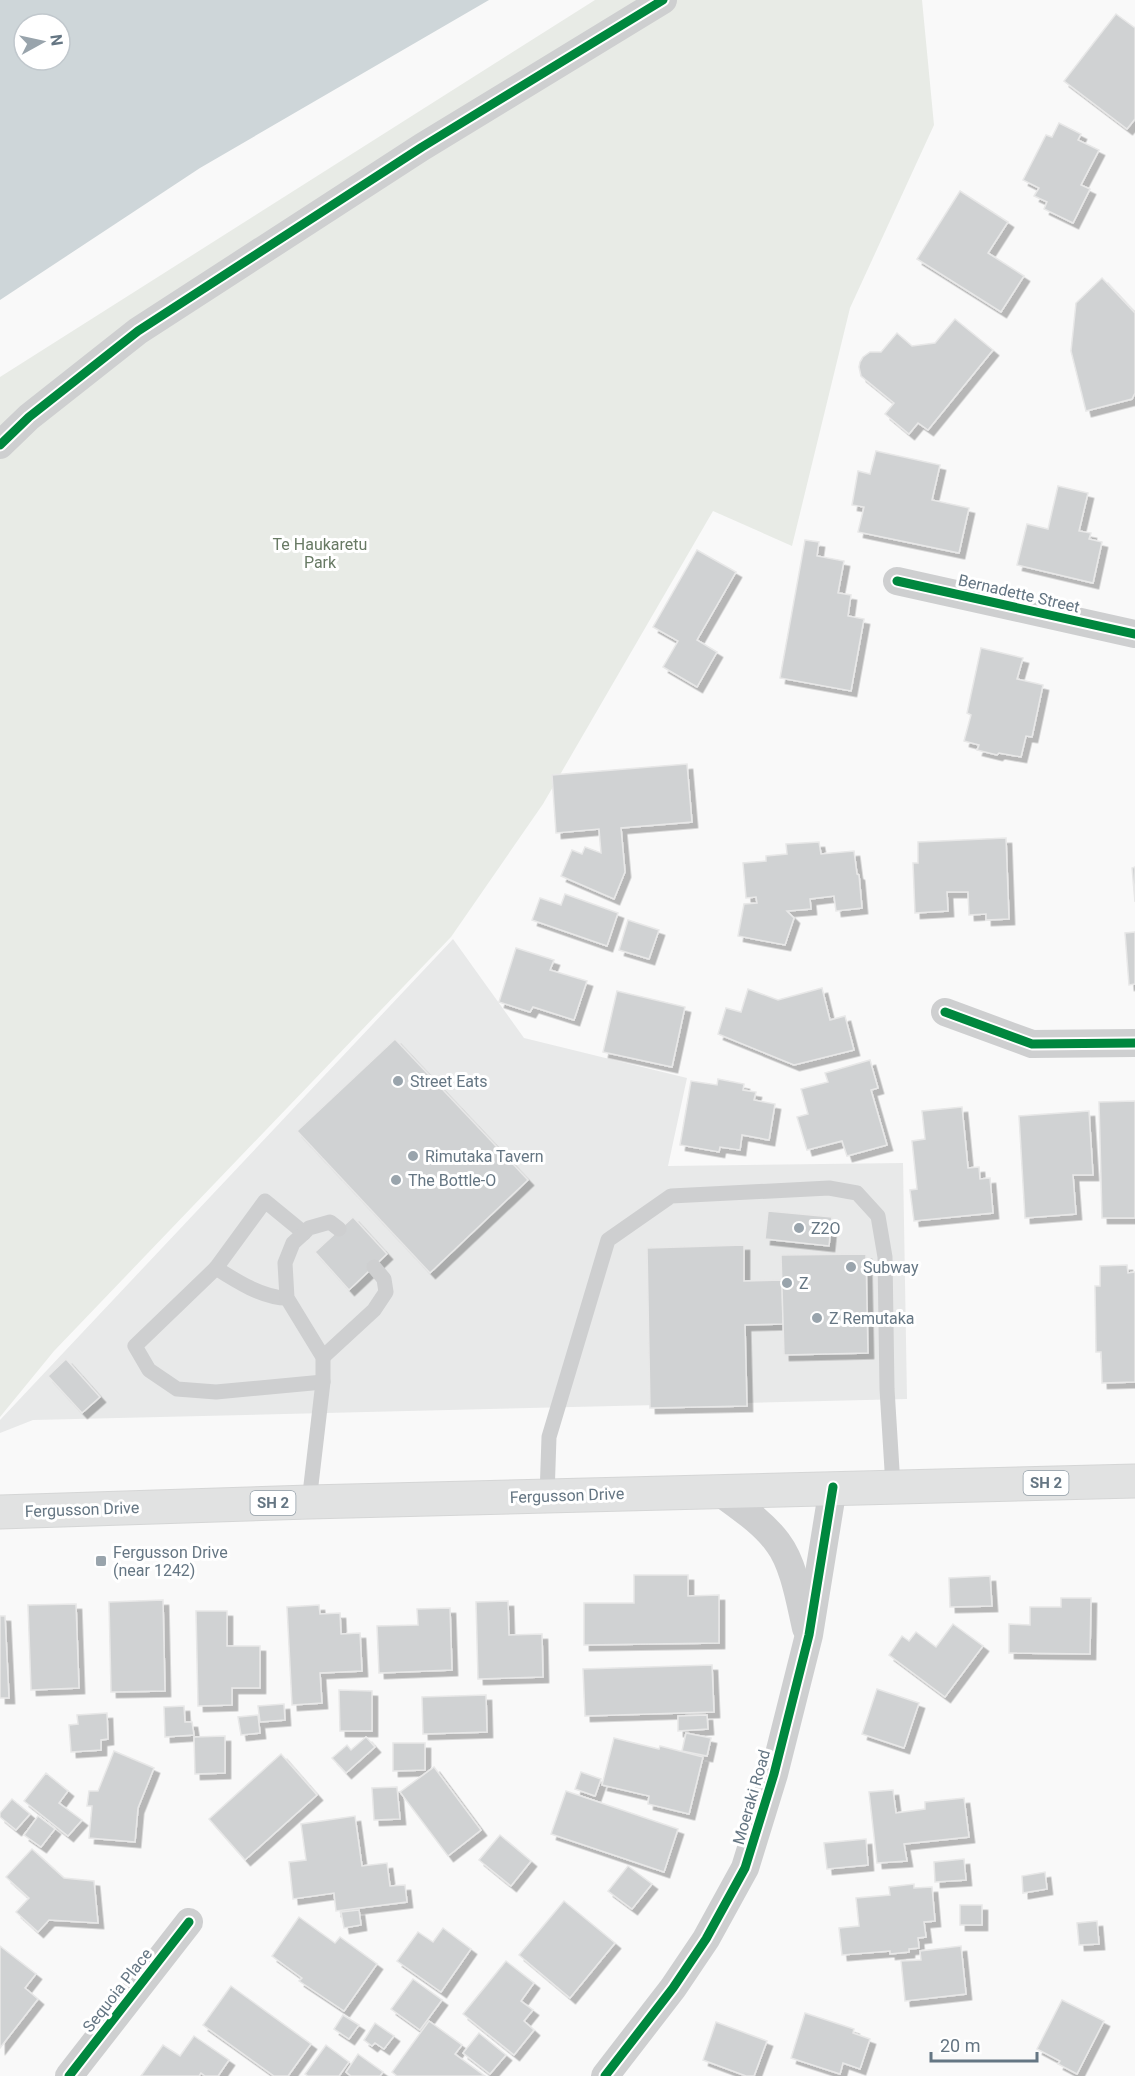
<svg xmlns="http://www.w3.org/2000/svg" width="1135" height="2076" viewBox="0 0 1135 2076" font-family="Roboto,sans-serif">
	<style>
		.built { fill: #e8e9e9 }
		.green { fill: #e8ebe6 }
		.water { fill: #ced6d9; fill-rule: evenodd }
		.building { fill: #d0d2d3; stroke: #e8e8e8; stroke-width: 1.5; filter: url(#shadow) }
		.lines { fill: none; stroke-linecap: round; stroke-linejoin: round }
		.highway-casing { stroke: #d5d6d6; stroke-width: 35 }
		.lane { stroke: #cecfd0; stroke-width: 15 }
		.street { stroke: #cecfd0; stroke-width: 28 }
		.highway { stroke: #e1e2e2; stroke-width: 33 }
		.cycleway-casing { stroke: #fff; stroke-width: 13 }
		.cycleway { stroke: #00873e; stroke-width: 9 }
		.poi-dot { fill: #99a4ac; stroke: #fff; stroke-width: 2 }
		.labels { text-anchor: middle; stroke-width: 6; stroke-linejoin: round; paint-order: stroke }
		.shield { fill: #fff; stroke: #939fa8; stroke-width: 1.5 }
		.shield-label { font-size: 15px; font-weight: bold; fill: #657683 }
		.park-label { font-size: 16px; fill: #687a64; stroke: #fff }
		.street-label { font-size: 16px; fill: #657683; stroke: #fff }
		.poi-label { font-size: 16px; fill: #657683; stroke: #fff; text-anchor: start }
	</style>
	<defs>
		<filter id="shadow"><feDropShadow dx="5.5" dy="5.5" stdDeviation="0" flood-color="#0004"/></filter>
	</defs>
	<rect width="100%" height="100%" fill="#f9f9f9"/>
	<polygon class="built" points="453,939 524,1038 687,1078 668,1166 903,1163 907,1399 33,1420 0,1433 0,1420"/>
	<polygon class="green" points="595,0 922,0 934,125 850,308 792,546 713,511 543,804 451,937 54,1351 0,1417 0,377"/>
	<path class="water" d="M0 0H489L200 168 0 300ZM24 24H60V60H24Z"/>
	<g class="building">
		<polygon points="1116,14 1135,28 1135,119 1127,129 1064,81"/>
		<polygon points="1059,123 1081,134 1078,140 1099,150 1081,185 1090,189 1073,223 1044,209 1047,202 1034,196 1039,188 1023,180 1046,135 1052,137"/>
		<polygon points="960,191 1008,222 988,253 1024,276 1001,312 917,259"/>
		<polygon points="1102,278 1135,313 1135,393 1132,399 1086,411 1071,351 1076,303"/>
		<polygon points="955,319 993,350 928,430 918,423 909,434 885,414 894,403 861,376 859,367 860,362 863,357 870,352 881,352 897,333 912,346 935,343"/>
		<polygon points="876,451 940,465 932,500 969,508 959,553 858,532 864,507 852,505 858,471 870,474"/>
		<polygon points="1058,486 1088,493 1079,531 1091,533 1089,539 1102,542 1093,583 1017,565 1027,524 1048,529"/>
		<polygon points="805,540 819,542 817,556 844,561 838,593 851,595 848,616 864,619 851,691 780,678"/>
		<polygon points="697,550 736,572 697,640 717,652 697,687 663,667 678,641 653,627"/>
		<polygon points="981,648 1023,658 1017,679 1043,685 1032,737 1026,736 1021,757 999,753 997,755 977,750 979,745 964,741 971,715 967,713"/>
		<polygon points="687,764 692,822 621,828 625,872 614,899 561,876 572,850 582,854 585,847 601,853 599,829 556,833 552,775"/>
		<polygon points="1006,838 1009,919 986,920 986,914 969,915 968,892 947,892 948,911 915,913 913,863 918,863 918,842"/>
		<polygon points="819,842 821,854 854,851 857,874 859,875 862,908 836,911 834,896 810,899 811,909 787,911 794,918 785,945 738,936 744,904 757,903 756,897 746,898 743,863 766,861 766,856 787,854 786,844"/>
		<polygon points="1135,867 1135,902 1132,868"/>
		<polygon points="565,894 618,913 607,946 532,920 540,898 561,905"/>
		<polygon points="628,920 659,930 649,959 619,950"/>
		<polygon points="1135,932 1135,984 1129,985 1125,933"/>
		<polygon points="516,948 554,960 550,970 587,981 574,1020 533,1007 530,1012 499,1002"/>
		<polygon points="822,988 830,1020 845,1016 854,1050 794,1065 718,1034 726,1008 741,1012 748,989 778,1000"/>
		<polygon points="617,991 685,1007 672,1067 603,1052"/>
		<polygon points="395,1039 528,1180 430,1273 297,1131"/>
		<polygon points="870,1060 878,1088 871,1090 887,1145 847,1156 842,1141 807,1150 797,1117 808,1114 801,1089 828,1082 825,1073"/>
		<polygon points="718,1079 744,1084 743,1090 756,1092 754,1100 775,1104 769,1140 742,1135 740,1150 720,1147 719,1152 680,1145 691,1081 717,1085"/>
		<polygon points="1135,1101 1135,1218 1102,1218 1099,1102"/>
		<polygon points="962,1107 968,1168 979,1167 980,1179 990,1178 993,1213 914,1221 910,1190 917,1189 912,1141 925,1139 922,1111"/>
		<polygon points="1089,1111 1093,1175 1073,1175 1076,1214 1025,1218 1019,1116"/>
		<polygon points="768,1211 832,1217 829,1246 765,1239"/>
		<polygon points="353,1217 387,1254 349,1290 315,1252"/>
		<polygon points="744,1245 744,1281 782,1280 783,1324 745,1325 747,1406 650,1408 647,1248"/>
		<polygon points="866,1254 868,1353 784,1355 781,1255"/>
		<polygon points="1127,1265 1128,1273 1135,1272 1135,1382 1102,1383 1101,1352 1096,1352 1095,1286 1100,1286 1100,1266"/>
		<polygon points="66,1359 100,1397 82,1413 48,1376"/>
		<polygon points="634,1575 688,1575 688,1596 719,1595 719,1643 584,1645 584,1603 634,1603"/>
		<polygon points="990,1576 992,1606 950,1607 949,1578"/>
		<polygon points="1061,1598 1091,1598 1090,1654 1009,1653 1009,1624 1030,1625 1030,1607 1061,1607"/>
		<polygon points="163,1600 165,1691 111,1692 109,1602"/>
		<polygon points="508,1601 509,1635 542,1634 543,1677 478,1679 476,1602"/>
		<polygon points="76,1604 79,1688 31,1690 28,1605"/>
		<polygon points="319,1605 320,1614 340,1613 341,1634 360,1633 362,1671 320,1673 322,1703 292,1705 287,1607"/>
		<polygon points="450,1608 452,1670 379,1673 377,1626 418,1625 417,1609"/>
		<polygon points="196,1611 227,1611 227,1646 260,1646 260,1688 232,1688 232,1705 198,1706"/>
		<polygon points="0,1616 5,1616 9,1698 0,1698"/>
		<polygon points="953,1624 983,1646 945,1697 889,1655 902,1636 909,1641 916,1632 936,1647"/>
		<polygon points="712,1665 714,1712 585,1716 583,1669"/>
		<polygon points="877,1689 919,1703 904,1748 862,1734"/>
		<polygon points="339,1690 372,1691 372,1731 340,1731"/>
		<polygon points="486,1695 487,1732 423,1734 422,1697"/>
		<polygon points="284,1704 285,1720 260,1722 258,1706"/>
		<polygon points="184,1706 185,1722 192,1722 194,1735 165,1737 164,1707"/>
		<polygon points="107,1713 108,1739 101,1740 101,1750 71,1752 69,1725 78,1724 77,1715"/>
		<polygon points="258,1715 260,1733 241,1735 238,1717"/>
		<polygon points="707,1715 708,1729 678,1731 678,1716"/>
		<polygon points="686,1733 711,1738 707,1756 682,1751"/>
		<polygon points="225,1736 225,1773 195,1774 194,1737"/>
		<polygon points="366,1737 375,1747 346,1773 332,1758 347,1745 351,1750"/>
		<polygon points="614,1738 659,1749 660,1746 703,1757 689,1814 648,1804 649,1796 602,1785"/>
		<polygon points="393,1743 425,1743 425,1770 393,1771"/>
		<polygon points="114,1751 154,1768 138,1808 135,1842 89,1838 92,1806 87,1806 89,1791 98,1791"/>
		<polygon points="281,1754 317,1795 245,1860 209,1819"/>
		<polygon points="434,1767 481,1830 448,1856 400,1792"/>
		<polygon points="581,1772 601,1779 595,1796 575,1789"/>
		<polygon points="46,1773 68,1791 59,1803 82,1820 68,1836 24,1801"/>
		<polygon points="397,1787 400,1819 374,1820 372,1788"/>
		<polygon points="893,1790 896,1813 925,1809 925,1802 964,1798 969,1837 904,1844 907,1861 877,1863 869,1792"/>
		<polygon points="566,1791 678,1829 664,1872 551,1834"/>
		<polygon points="12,1799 30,1814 16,1830 0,1817 0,1813"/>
		<polygon points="38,1816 55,1829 41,1847 24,1835"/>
		<polygon points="355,1816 362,1866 387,1863 390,1886 405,1885 407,1902 336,1911 334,1893 293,1899 289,1862 306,1860 301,1824"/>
		<polygon points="500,1835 531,1861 511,1886 479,1860"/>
		<polygon points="866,1839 868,1865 827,1869 824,1843"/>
		<polygon points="32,1849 64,1878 94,1881 98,1923 49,1920 38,1932 16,1912 29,1898 6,1877"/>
		<polygon points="964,1859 966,1880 935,1882 934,1862"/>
		<polygon points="628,1866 652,1884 632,1909 608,1891"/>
		<polygon points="1045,1872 1047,1889 1023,1893 1022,1876"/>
		<polygon points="914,1884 914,1888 932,1887 935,1921 924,1922 926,1937 918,1938 919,1948 909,1949 909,1952 890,1954 890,1951 842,1955 839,1928 859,1926 856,1898 890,1895 889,1887"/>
		<polygon points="564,1901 615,1943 570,1998 519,1955"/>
		<rect x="960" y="1905" width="22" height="20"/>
		<polygon points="359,1910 361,1925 344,1928 341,1912"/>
		<polygon points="299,1917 335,1943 340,1937 377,1964 344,2011 299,1981 302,1978 272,1956"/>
		<polygon points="1097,1921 1099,1944 1079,1945 1077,1923"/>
		<polygon points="443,1928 471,1949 441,1992 397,1961 418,1932 433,1942"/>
		<polygon points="0,1946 36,1974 25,1988 38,1999 0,2048"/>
		<polygon points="961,1946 966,1994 905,2001 901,1961 921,1960 920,1951"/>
		<polygon points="506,1961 534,1983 521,2001 533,2010 524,2021 534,2030 514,2055 463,2014"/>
		<polygon points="413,1979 442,2000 420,2030 391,2009"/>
		<polygon points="231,1986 311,2044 288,2076 274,2076 203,2025"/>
		<polygon points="1062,2000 1104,2021 1077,2074 1058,2064 1060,2061 1037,2049"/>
		<polygon points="805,2013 854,2029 853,2033 870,2039 860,2069 843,2063 840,2074 791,2058"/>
		<polygon points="343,2015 359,2025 349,2039 334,2029"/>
		<polygon points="429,2021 462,2045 455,2054 485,2076 397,2076 392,2072"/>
		<polygon points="716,2022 767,2041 754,2076 746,2076 703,2060"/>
		<polygon points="375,2023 394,2036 384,2049 375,2043 372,2046 364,2040"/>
		<polygon points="479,2033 506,2055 490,2074 463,2053"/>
		<polygon points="194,2036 229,2060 218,2076 205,2076 201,2073 199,2076 141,2076 163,2045 180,2056"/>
		<polygon points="326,2045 349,2062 339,2076 308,2076 305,2074"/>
		<polygon points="358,2054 383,2072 380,2076 351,2076 346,2072"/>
	</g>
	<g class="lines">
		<defs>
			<polyline id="highway" points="0,1512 309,1502 1135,1481"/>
		</defs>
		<use href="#highway" class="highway-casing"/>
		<g class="lane">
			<polyline points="216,1268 135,1346 149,1370 177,1389 216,1392 323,1382"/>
			<path d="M287 1298C263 1298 236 1281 216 1268L265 1201 304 1233"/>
			<polyline points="323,1357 374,1310 386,1292 384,1279 374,1267"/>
			<polyline points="547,1496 549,1437 608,1240 671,1196 829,1188 857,1193 878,1216 885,1257 887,1389 893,1486"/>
			<polyline points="309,1502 323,1382 323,1357 287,1298 285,1263 293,1243 304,1233 309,1228 330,1222 339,1229"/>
		</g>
		<g class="street">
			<polyline points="0,445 29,417 138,331 422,147 663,0"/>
			<polyline points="897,581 1135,634"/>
			<polyline points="945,1012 1032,1044 1135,1043"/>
			<path d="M718 1491C738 1506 763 1522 778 1543 794 1564 800 1602 806 1628"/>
			<polyline points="69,2076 189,1922"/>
			<polyline points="605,2076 673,1988 706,1939 745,1868 774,1774 809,1635 833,1487"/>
		</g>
		<use href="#highway" class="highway"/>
		<defs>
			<g id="cycleway">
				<polyline points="0,445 29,417 138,331 422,147 663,0"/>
				<polyline points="897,581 1135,634"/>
				<polyline points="945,1012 1032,1044 1135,1043"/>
				<polyline points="69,2076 189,1922"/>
				<polyline points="605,2076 673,1988 706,1939 745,1868 774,1774 809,1635 833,1487"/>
			</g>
		</defs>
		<use href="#cycleway" class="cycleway-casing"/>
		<use href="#cycleway" class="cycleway"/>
	</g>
	<g class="poi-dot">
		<circle cx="398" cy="1081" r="6"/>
		<circle cx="413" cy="1156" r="6"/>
		<circle cx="396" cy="1180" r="6"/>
		<circle cx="799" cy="1228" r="6"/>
		<circle cx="851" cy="1267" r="6"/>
		<circle cx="787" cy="1283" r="6"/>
		<circle cx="817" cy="1318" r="6"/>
		<rect x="95" y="1555" width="12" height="12" rx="3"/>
	</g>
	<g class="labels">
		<g class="shield">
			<rect x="1023.5" y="1471" width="45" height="24" rx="4.5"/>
			<rect x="250.5" y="1491" width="45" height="24" rx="4.5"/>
		</g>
		<g class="shield-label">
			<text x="1046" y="1488">SH 2</text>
			<text x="273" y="1508">SH 2</text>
		</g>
		<g class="park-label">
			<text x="320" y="550">Te Haukaretu<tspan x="320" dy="18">Park</tspan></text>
		</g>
		<g class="street-label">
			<text transform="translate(1019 593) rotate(13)" y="6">Bernadette Street</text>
			<text transform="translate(567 1495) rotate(-2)" y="6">Fergusson Drive</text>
			<text transform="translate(82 1509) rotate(-2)" y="6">Fergusson Drive</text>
			<text transform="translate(751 1797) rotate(-74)" y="6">Moeraki Road</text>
			<text transform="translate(117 1990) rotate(-52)" y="6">Sequoia Place</text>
		</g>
		<g class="poi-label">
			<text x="410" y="1087">Street Eats</text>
			<text x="425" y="1162">Rimutaka Tavern</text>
			<text x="408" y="1186">The Bottle-O</text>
			<text x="811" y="1234">Z2O</text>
			<text x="863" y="1273">Subway</text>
			<text x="799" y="1289">Z</text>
			<text x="829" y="1324">Z Remutaka</text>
			<text x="113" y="1558">Fergusson Drive<tspan x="113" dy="18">(near 1242)</tspan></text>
		</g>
	</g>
	<g transform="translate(42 42) rotate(82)"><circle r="28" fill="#ffffff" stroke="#c1c8cd" stroke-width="1.5"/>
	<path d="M0-4.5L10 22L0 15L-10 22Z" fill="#99a4ac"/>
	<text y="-9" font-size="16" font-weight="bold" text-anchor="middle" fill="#657683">N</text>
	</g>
	<path d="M931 2052v9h106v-9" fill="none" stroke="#657683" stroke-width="3"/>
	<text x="940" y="2052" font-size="18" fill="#657683" stroke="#ffffff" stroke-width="4.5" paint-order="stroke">20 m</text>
</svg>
